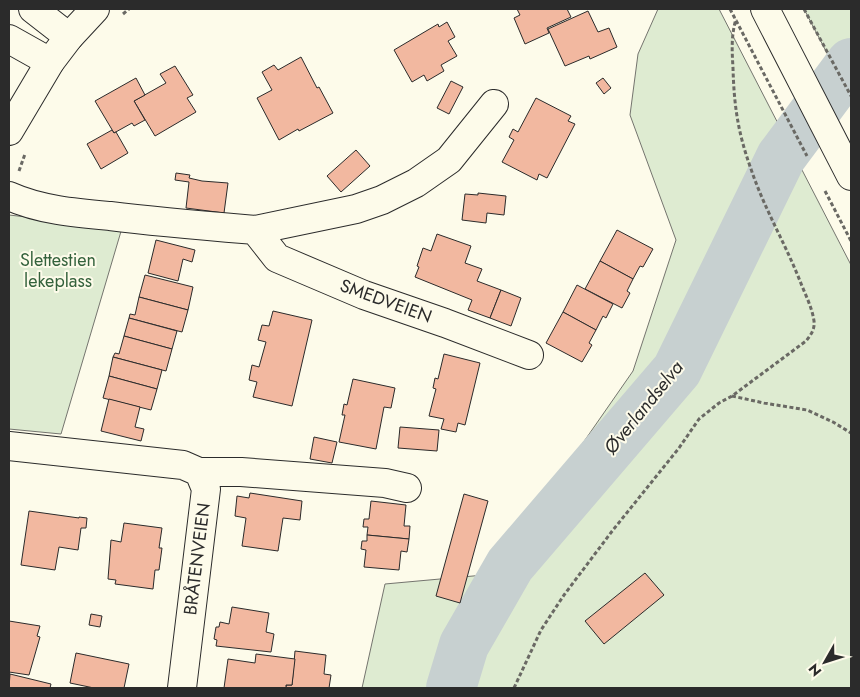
<svg xmlns="http://www.w3.org/2000/svg" width="860" height="697" viewBox="0 0 860 697" font-family="Jost,sans-serif">
	<style>
		.green { fill: #deebd1; stroke: #74746e }
		.lines { fill: none; stroke-linecap: round; stroke-linejoin: round }
		.river { stroke: #c7d0d0; stroke-width: 50 }
		.building { fill: #f2b8a0; stroke: #2b2b2b }
		.minor-casing { stroke: #2b2b2b; stroke-width: 30 }
		.major-casing { stroke: #2b2b2b; stroke-width: 30 }
		.path { stroke: #6a6964; stroke-width: 3; stroke-dasharray: 4 2.5; stroke-linecap: butt }
		.minor { stroke: #fdfbea; stroke-width: 28 }
		.major { stroke: #fdfbea; stroke-width: 28 }
		.labels { text-anchor: middle; stroke-width: 4; stroke-linejoin: round; paint-order: stroke }
		.park-label { font-size: 18px; fill: #34623c; stroke: #fdfbea }
		.street-label { font-size: 18px; fill: #2b2b2b; stroke: #fdfbea }
		.water-label { font-size: 19px; font-style: italic; fill: #2b2b2b; stroke: #fdfbea }
	</style>
	<rect width="100%" height="100%" fill="#fdfbea"/>
	<g class="green">
		<polygon points="658,9 719,9 851,265 851,688 362,688 385,584 484,575 562,473 633,371 676,240 630,115 638,54"/>
		<polygon points="804,9 851,9 851,99"/>
		<polygon points="9,215 122,228 61,434 9,429"/>
	</g>
	<g class="lines">
		<polyline class="river" points="451,688 464,645 510,565 677,370 781,157 851,63"/>
	</g>
	<g class="building">
		<polygon points="517,9 567,9 571,17 547,28 549,33 525,44 514,18 520,15"/>
		<polygon points="588,11 598,32 609,28 617,47 590,59 589,56 565,66 548,29"/>
		<polygon points="447,22 455,37 448,41 457,56 441,65 444,71 427,81 424,75 412,82 394,50 438,24 439,27"/>
		<polygon points="301,57 317,88 319,87 333,113 299,131 298,129 279,140 257,98 272,90 262,72 274,65 278,70"/>
		<polygon points="175,66 193,95 187,98 196,112 155,136 134,101 166,83 160,74"/>
		<polygon points="136,78 145,95 134,101 145,120 134,126 132,123 114,133 95,101"/>
		<polygon points="603,78 611,88 604,94 596,83"/>
		<polygon points="451,81 463,87 449,114 437,108"/>
		<polygon points="536,98 571,116 568,121 575,124 547,178 539,174 537,180 502,162 514,140 509,137 513,129 518,132"/>
		<polygon points="112,130 114,133 116,132 128,153 101,169 87,144"/>
		<polygon points="356,150 370,166 341,192 327,176"/>
		<polygon points="176,173 190,175 189,178 202,181 228,183 224,213 186,208 189,182 175,180"/>
		<polygon points="478,193 506,196 504,215 487,213 486,223 462,220 465,194 478,195"/>
		<polygon points="617,230 653,249 643,267 640,266 633,279 600,261"/>
		<polygon points="437,234 471,246 465,263 482,269 477,281 501,290 490,318 468,310 472,300 415,277 419,267 417,266 423,248 431,251"/>
		<polygon points="156,240 195,250 192,262 183,259 178,281 148,273"/>
		<polygon points="600,261 633,279 627,291 630,293 622,308 585,289"/>
		<polygon points="145,275 193,287 188,310 139,297"/>
		<polygon points="577,285 613,304 606,318 603,316 596,330 563,312"/>
		<polygon points="501,290 521,298 511,326 490,318"/>
		<polygon points="139,297 188,310 182,332 129,318 130,314 135,315"/>
		<polygon points="273,311 312,320 292,406 253,397 257,382 249,380 252,365 259,367 266,342 258,340 262,325 269,326"/>
		<polygon points="563,312 596,330 589,343 592,345 582,362 546,343"/>
		<polygon points="129,318 177,331 172,349 124,336"/>
		<polygon points="124,336 172,349 166,371 113,357 115,353 119,354"/>
		<polygon points="444,354 480,363 465,425 458,423 456,432 441,429 444,419 429,416 436,389 433,388 435,378 438,379"/>
		<polygon points="113,357 162,370 157,389 109,376"/>
		<polygon points="109,376 157,389 151,410 103,398"/>
		<polygon points="353,379 395,388 391,408 384,407 376,449 339,442 345,415 342,415 344,404 347,405"/>
		<polygon points="109,399 140,407 135,427 144,429 141,441 101,431"/>
		<polygon points="400,427 439,430 437,451 398,448"/>
		<polygon points="314,437 337,442 332,463 310,459"/>
		<polygon points="250,493 302,501 300,520 283,518 278,551 242,546 246,518 235,516 237,496 249,498"/>
		<polygon points="464,494 488,501 460,603 436,596"/>
		<polygon points="371,501 406,505 404,526 410,526 409,539 367,535 368,527 363,527 364,519 369,519"/>
		<polygon points="29,511 79,518 79,517 87,518 86,528 81,528 78,550 59,547 55,570 21,565"/>
		<polygon points="124,523 162,528 159,548 162,548 159,570 155,570 153,589 115,584 116,580 108,579 111,540 121,542"/>
		<polygon points="367,535 409,539 407,552 401,551 399,570 364,567 366,550 361,549 362,541 367,541"/>
		<polygon points="645,573 664,595 604,644 585,621"/>
		<polygon points="232,607 269,613 266,632 274,634 271,652 216,646 217,640 214,639 216,627 219,627 220,622 229,624"/>
		<polygon points="91,614 102,616 100,627 89,625"/>
		<polygon points="9,621 40,626 37,636 40,637 29,675 9,672"/>
		<polygon points="295,651 326,655 324,674 331,675 329,688 286,688 286,685 292,685"/>
		<polygon points="76,653 129,664 124,688 94,688 70,683"/>
		<polygon points="256,654 295,659 292,685 286,685 286,688 224,688 228,659 255,663"/>
		<polygon points="10,674 51,684 50,688 9,688"/>
	</g>
	<g class="lines">
		<defs>
			<g id="minor">
				<polyline points="33,9 69,37"/>
				<polyline points="9,39 50,62"/>
				<path d="M9 196C40 210 76 213 110 216 158 222 207 226 255 230L277 258 364 295 445 323 529 355"/>
				<polyline points="255,230 356,209 382,200 416,183 449,160 494,104"/>
				<polyline points="9,446 183,465 199,472 206,489 182,688"/>
				<polyline points="199,472 241,472 385,483 407,488"/>
			</g>
			<g id="major">
				<polyline points="765,9 851,176"/>
				<polyline points="9,131 50,62 69,37 95,9"/>
			</g>
		</defs>
		<use href="#minor" class="minor-casing"/>
		<use href="#major" class="major-casing"/>
		<g class="path">
			<polyline points="730,9 807,156"/>
			<polyline points="804,9 851,96"/>
			<polyline points="123,14 129,9"/>
			<polyline points="19,171 25,154"/>
			<polyline points="825,191 851,241"/>
			<polyline points="732,396 764,403 807,410 833,422 851,433"/>
			<path d="M514 688 541 630 564 595 613 530 679 448 699 419 719 403 732 396 806 341C811 335 815 329 814 321 812 307 805 294 800 281 785 243 764 208 751 169 738 133 734 106 733 68 732 51 731 36 736 19"/>
		</g>
		<use href="#minor" class="minor"/>
		<use href="#major" class="major"/>
	</g>
	<g class="labels">
		<g class="park-label">
			<text x="58" y="266">Slettestien<tspan x="58" dy="21">lekeplass</tspan></text>
		</g>
		<g class="street-label">
			<text transform="translate(386 301) rotate(20)" y="6">SMEDVEIEN</text>
			<text transform="translate(197 559) rotate(-83)" y="6">BRÅTENVEIEN</text>
		</g>
		<g class="water-label">
			<text transform="translate(643 407) rotate(-51)" y="7">Øverlandselva</text>
		</g>
	</g>
	<rect width="860" height="697" fill="none" stroke="#2b2b2b" stroke-width="20"/>
	<g transform="translate(825 662) rotate(231)" stroke="#fdfbea" stroke-width="4" paint-order="stroke">
	<path d="M0-4L9 19L0 12L-9 19Z" fill="#2b2b2b"/>
	<text y="-8" font-size="14" font-weight="bold" text-anchor="middle" fill="#2b2b2b">N</text>
	</g>
</svg>
